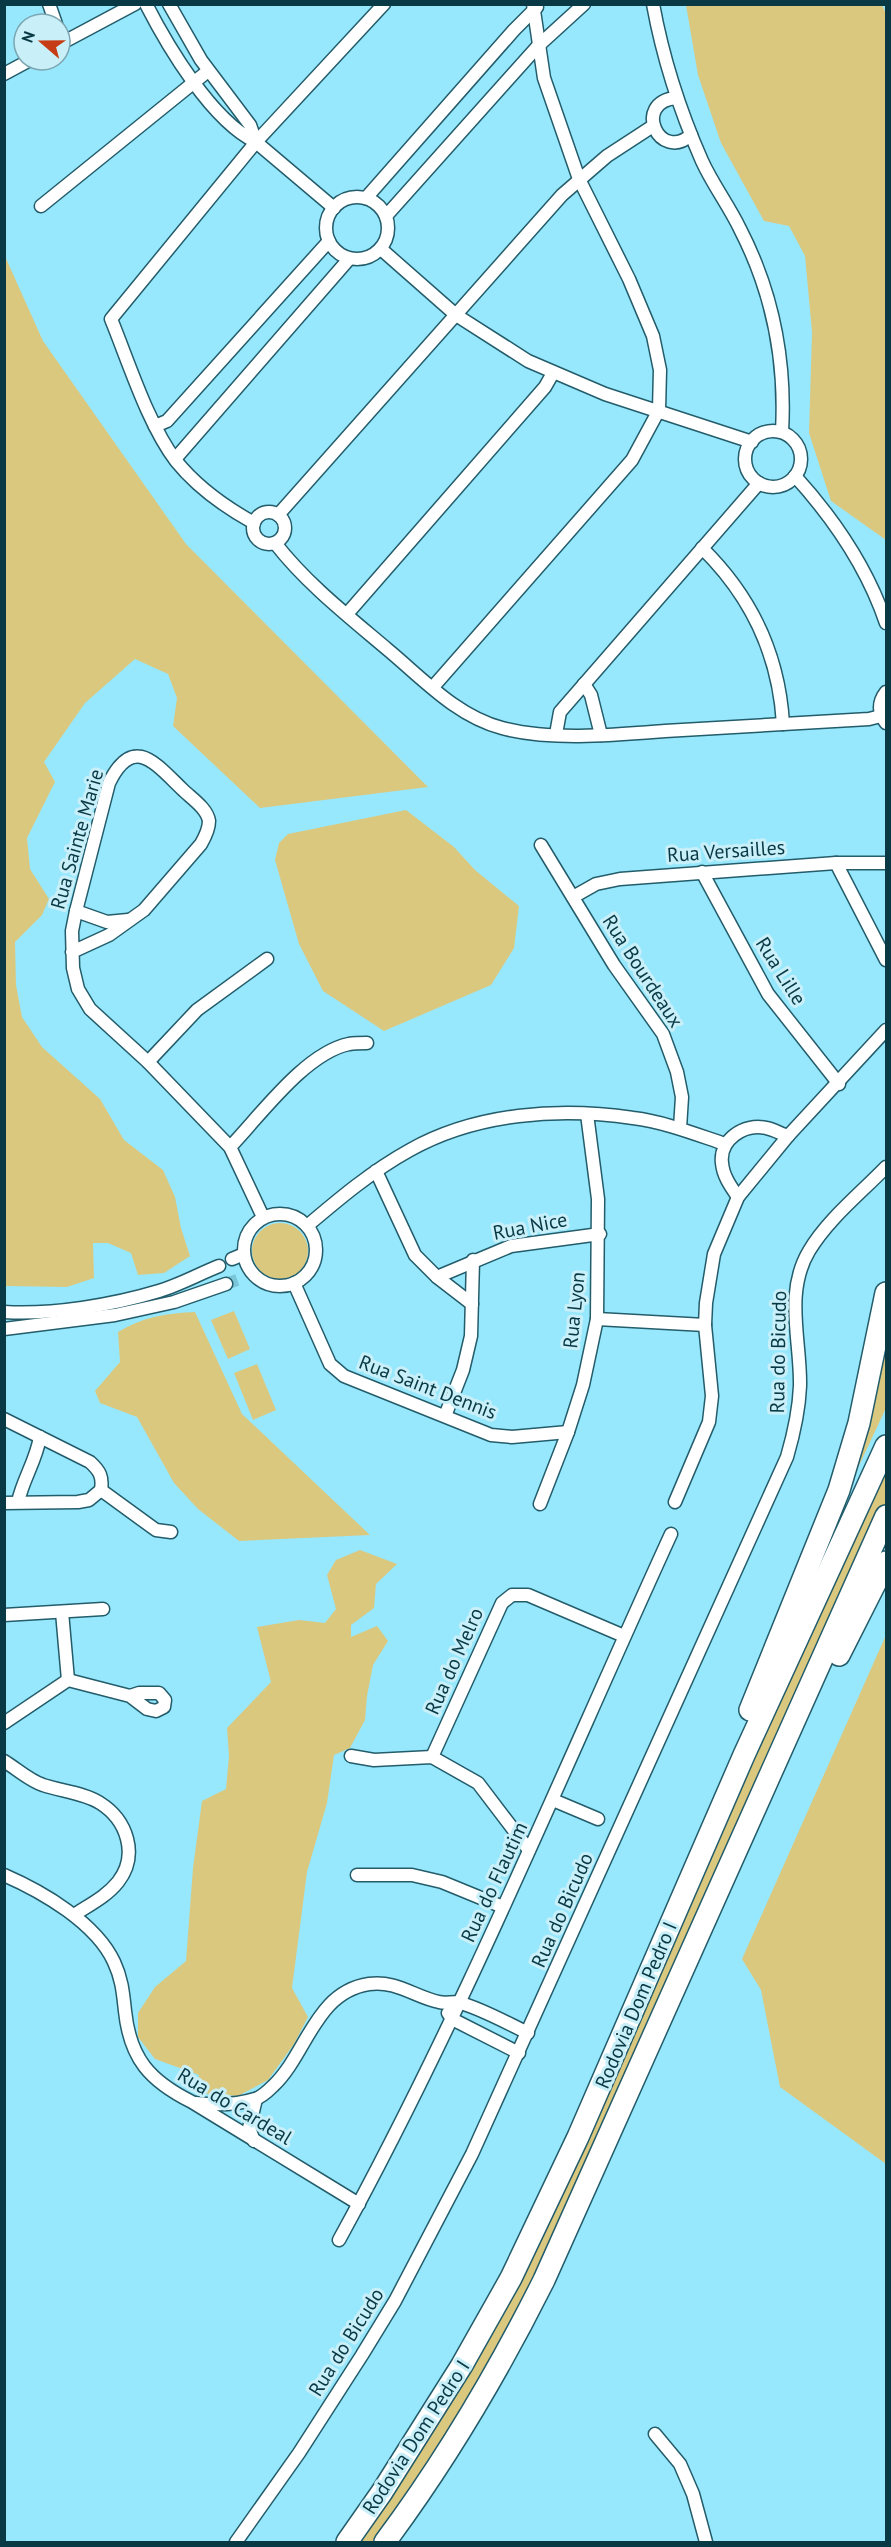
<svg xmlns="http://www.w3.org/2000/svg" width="891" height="2547" viewBox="0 0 891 2547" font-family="'PT Sans',sans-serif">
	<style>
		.green { fill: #dbc87f }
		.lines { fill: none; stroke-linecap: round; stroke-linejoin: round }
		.minor-tunnel { stroke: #7ac5d8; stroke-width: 12; stroke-dasharray: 12 6; stroke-linecap: butt }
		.minor-casing { stroke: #235c6a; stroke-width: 15 }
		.motorway-casing { stroke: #235c6a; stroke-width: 24 }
		.minor { stroke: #fff; stroke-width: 12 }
		.motorway { stroke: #fff; stroke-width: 21 }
		.labels { text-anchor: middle; stroke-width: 6; stroke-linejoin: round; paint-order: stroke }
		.street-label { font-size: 20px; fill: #083944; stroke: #c9eff9 }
	</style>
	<rect width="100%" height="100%" fill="#97e8fd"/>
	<g class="green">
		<polygon points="882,5 886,13 886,540 831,501 809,433 812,332 805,256 789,226 764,221 721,143 698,75 686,5"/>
		<polygon points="4,254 43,341 186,544 428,787 260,808 173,726 177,698 168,674 135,659 85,703 44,762 55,782 27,838 30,869 49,899 42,915 15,942 16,985 22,1017 42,1047 100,1099 124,1140 163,1170 175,1197 181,1228 190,1256 164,1273 138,1275 131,1253 108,1243 93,1243 94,1278 67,1287 5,1286"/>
		<polygon points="406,810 454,847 475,870 519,906 514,948 491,985 384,1031 323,991 299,944 275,860 279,843 288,834"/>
		<circle cx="280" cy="1251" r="28"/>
		<polygon points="234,1311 250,1349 228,1359 211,1320"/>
		<path d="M195 1312 242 1414 370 1535 239 1541 198 1509 174 1483 137 1417 100 1403 95 1391 120 1362 118 1332C142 1317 168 1313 195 1312Z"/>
		<polygon points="886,1332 886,1408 856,1472 841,1511"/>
		<polygon points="257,1364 276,1410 253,1420 234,1373"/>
		<polygon points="886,1465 886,1502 517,2317 419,2480 375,2542 357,2542 407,2470 676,1937 714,1853 747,1770"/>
		<polygon points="360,1550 397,1564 376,1584 374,1608 351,1625 351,1637 377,1626 388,1641 373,1665 367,1696 365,1720 350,1748 334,1755 327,1803 307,1872 292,1988 308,2017 294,2044 268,2080 238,2096 195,2093 199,2075 155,2059 138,2037 138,2013 155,1987 186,1961 193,1868 202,1801 226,1789 229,1756 227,1728 271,1682 257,1627 299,1620 325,1623 336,1609 327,1575 336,1560"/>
		<polygon points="886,1635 886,2164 780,2087 761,1990 742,1959"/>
	</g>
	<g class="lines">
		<polyline class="minor-tunnel" points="226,1284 240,1279"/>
		<defs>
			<g id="minor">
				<polyline points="49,4 56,24"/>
				<path d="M146 4C168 47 212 121 256 142L334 208"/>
				<polyline points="169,4 201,60 250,125 256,142"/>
				<path d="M653 4C663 59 680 111 702 161 713 185 729 206 740 229 773 293 786 361 782 432"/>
				<polyline points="60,44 135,4"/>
				<polyline points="4,74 30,60"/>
				<path d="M676 98C632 102 659 163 691 135"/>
				<circle cx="357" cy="228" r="31"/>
				<polyline points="366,198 514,30 537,7"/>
				<polyline points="41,206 208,71"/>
				<polyline points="386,216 538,46 584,4"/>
				<polyline points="381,249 456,315 528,361 605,394 752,442"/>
				<polyline points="155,426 167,421 329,241"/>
				<circle cx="773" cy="459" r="28"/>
				<polyline points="175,459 349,259"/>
				<path d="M795 476C835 520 867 567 886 623"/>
				<circle cx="269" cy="528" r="16"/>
				<polyline points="278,515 562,195 607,156 653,126"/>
				<path d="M254 523C225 507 197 487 176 461 148 424 129 363 111 319L256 142 384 4"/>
				<path d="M275 543C306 583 348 616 387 649 422 678 456 716 502 728 550 741 615 735 665 731 733 727 801 723 869 719L881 716"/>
				<path d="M702 548C752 597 779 655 783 724"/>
				<polyline points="347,614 545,387 553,373"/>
				<polyline points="584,684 591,695 601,735"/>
				<polyline points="433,687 632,460 659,410 660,370 653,336 629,279 579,179 544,78 533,4"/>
				<path d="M886 692C878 702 878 713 886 723"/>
				<polyline points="556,734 560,712 759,483"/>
				<polyline points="541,845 614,965 663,1034 677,1072 682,1097 680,1128"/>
				<polyline points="836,863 886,960"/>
				<polyline points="702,872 768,994 839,1084"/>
				<polyline points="573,897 596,884 620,879 836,863 886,863"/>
				<polyline points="76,911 107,922 128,920"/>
				<path d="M72 952 109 935 144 910 201 844C205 837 209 829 209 821 207 808 191 798 182 789 155 763 133 734 109 783L76 911 72 931 73 968 78 989 90 1009 148 1062 230 1147 263 1217"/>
				<polyline points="148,1062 197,1010 267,959"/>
				<path d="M230 1147C260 1116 305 1053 349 1044 355 1043 361 1043 367 1043"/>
				<polyline points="376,1171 415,1255 437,1277 472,1304"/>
				<path d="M738 1197C731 1187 723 1176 722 1163 719 1140 744 1123 766 1128 773 1129 781 1134 788 1136"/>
				<circle cx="280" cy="1250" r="36"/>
				<path d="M307 1226C340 1198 372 1171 410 1150 476 1113 559 1107 633 1118 665 1122 695 1134 725 1144"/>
				<polyline points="232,1259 244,1254"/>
				<polyline points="437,1277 511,1246 600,1234"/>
				<polyline points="294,1283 330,1364 344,1376 491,1435 512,1437 568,1432"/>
				<path d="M4 1312C52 1315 113 1305 159 1291 179 1285 199 1274 219 1266"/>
				<polyline points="597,1319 705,1325"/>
				<polyline points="4,1329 115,1315 174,1302 226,1284"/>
				<polyline points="445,1416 463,1370 471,1336 473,1260"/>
				<path d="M4 1419 90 1462C100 1471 103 1477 101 1490"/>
				<path d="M18 1502C23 1479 36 1461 40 1437"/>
				<polyline points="675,1502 709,1422 712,1396 705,1325 706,1303 714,1254 738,1197 788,1136 886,1030"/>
				<polyline points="4,1503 78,1502 89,1500 101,1490 156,1530 171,1532"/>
				<polyline points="540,1504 568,1432 583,1385 597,1319 598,1199 587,1114"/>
				<polyline points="62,1612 68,1680"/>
				<polyline points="4,1615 103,1609"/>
				<polyline points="4,1723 68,1680 130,1696 147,1709 156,1711 164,1707 165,1700 159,1693 139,1693 130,1696"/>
				<polyline points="351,1756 374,1760 432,1757 478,1783 529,1850"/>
				<polyline points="432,1757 502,1603 512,1595 528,1595 624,1636"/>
				<path d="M4 1761C17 1769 30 1781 43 1785 61 1791 85 1793 100 1803 127 1820 139 1855 118 1882 106 1897 89 1905 74 1915"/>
				<polyline points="553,1800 598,1819"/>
				<path d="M4 1875C43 1892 96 1923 114 1962 122 1979 123 1993 125 2011 130 2059 150 2081 192 2102L359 2204"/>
				<polyline points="357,1875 412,1875 442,1882 503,1907"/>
				<polyline points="448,2013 452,2019 519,2053"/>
				<path d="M196 2103C214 2105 236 2105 255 2099 262 2097 268 2091 273 2086 307 2054 315 1992 369 1984 396 1980 415 1997 439 2002 446 2004 454 2001 461 2003 484 2010 507 2023 528 2033"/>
				<polyline points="254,2141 249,2128 256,2099"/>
				<path d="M339 2240C464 2012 563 1770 671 1534"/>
				<polyline points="655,2434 680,2464 693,2494 706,2542"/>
				<path d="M236 2542 299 2453 362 2355 395 2301 472 2154 787 1457C794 1433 799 1411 800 1386 801 1341 784 1293 809 1251 828 1219 861 1193 886 1167"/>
			</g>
			<g id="motorway">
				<polyline points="839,1655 886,1562"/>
				<polyline points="750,1710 839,1490 859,1423 886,1293"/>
				<polyline points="347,2542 382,2492 462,2365 511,2278 578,2137 744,1755 886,1446"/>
				<path d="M385 2542C446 2460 498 2372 544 2280L886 1516"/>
			</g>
		</defs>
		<use href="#minor" class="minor-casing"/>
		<use href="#motorway" class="motorway-casing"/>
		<use href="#minor" class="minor"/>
		<use href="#motorway" class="motorway"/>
	</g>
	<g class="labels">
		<g class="street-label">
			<text transform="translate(77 839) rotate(-74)" y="7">Rua Sainte Marie</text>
			<text transform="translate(726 851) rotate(-4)" y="7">Rua Versailles</text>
			<text transform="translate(643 971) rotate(57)" y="7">Rua Bourdeaux</text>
			<text transform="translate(781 971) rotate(58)" y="7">Rua Lille</text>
			<text transform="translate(530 1226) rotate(-11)" y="7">Rua Nice</text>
			<text transform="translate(574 1310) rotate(-84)" y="7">Rua Lyon</text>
			<text transform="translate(778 1352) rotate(-89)" y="7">Rua do Bicudo</text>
			<text transform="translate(428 1387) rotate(21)" y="7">Rua Saint Dennis</text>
			<text transform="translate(454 1661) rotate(-66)" y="7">Rua do Melro</text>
			<text transform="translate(494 1882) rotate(-65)" y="7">Rua do Flautim</text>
			<text transform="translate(562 1910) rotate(-66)" y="7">Rua do Bicudo</text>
			<text transform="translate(636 2005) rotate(-67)" y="7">Rodovia Dom Pedro I</text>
			<text transform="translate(235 2106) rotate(31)" y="7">Rua do Cardeal</text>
			<text transform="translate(346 2342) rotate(-58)" y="7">Rua do Bicudo</text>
			<text transform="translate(416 2437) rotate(-57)" y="7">Rodovia Dom Pedro I</text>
		</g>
	</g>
	<rect width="891" height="2547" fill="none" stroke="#083944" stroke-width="12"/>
	<g transform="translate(42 42) rotate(290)"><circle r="28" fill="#c9eff9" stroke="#7ca6b1" stroke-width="1.5"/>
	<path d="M0-4.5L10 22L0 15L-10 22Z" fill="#c63d15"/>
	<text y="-9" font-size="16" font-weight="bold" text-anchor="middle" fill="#083944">N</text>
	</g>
</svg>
